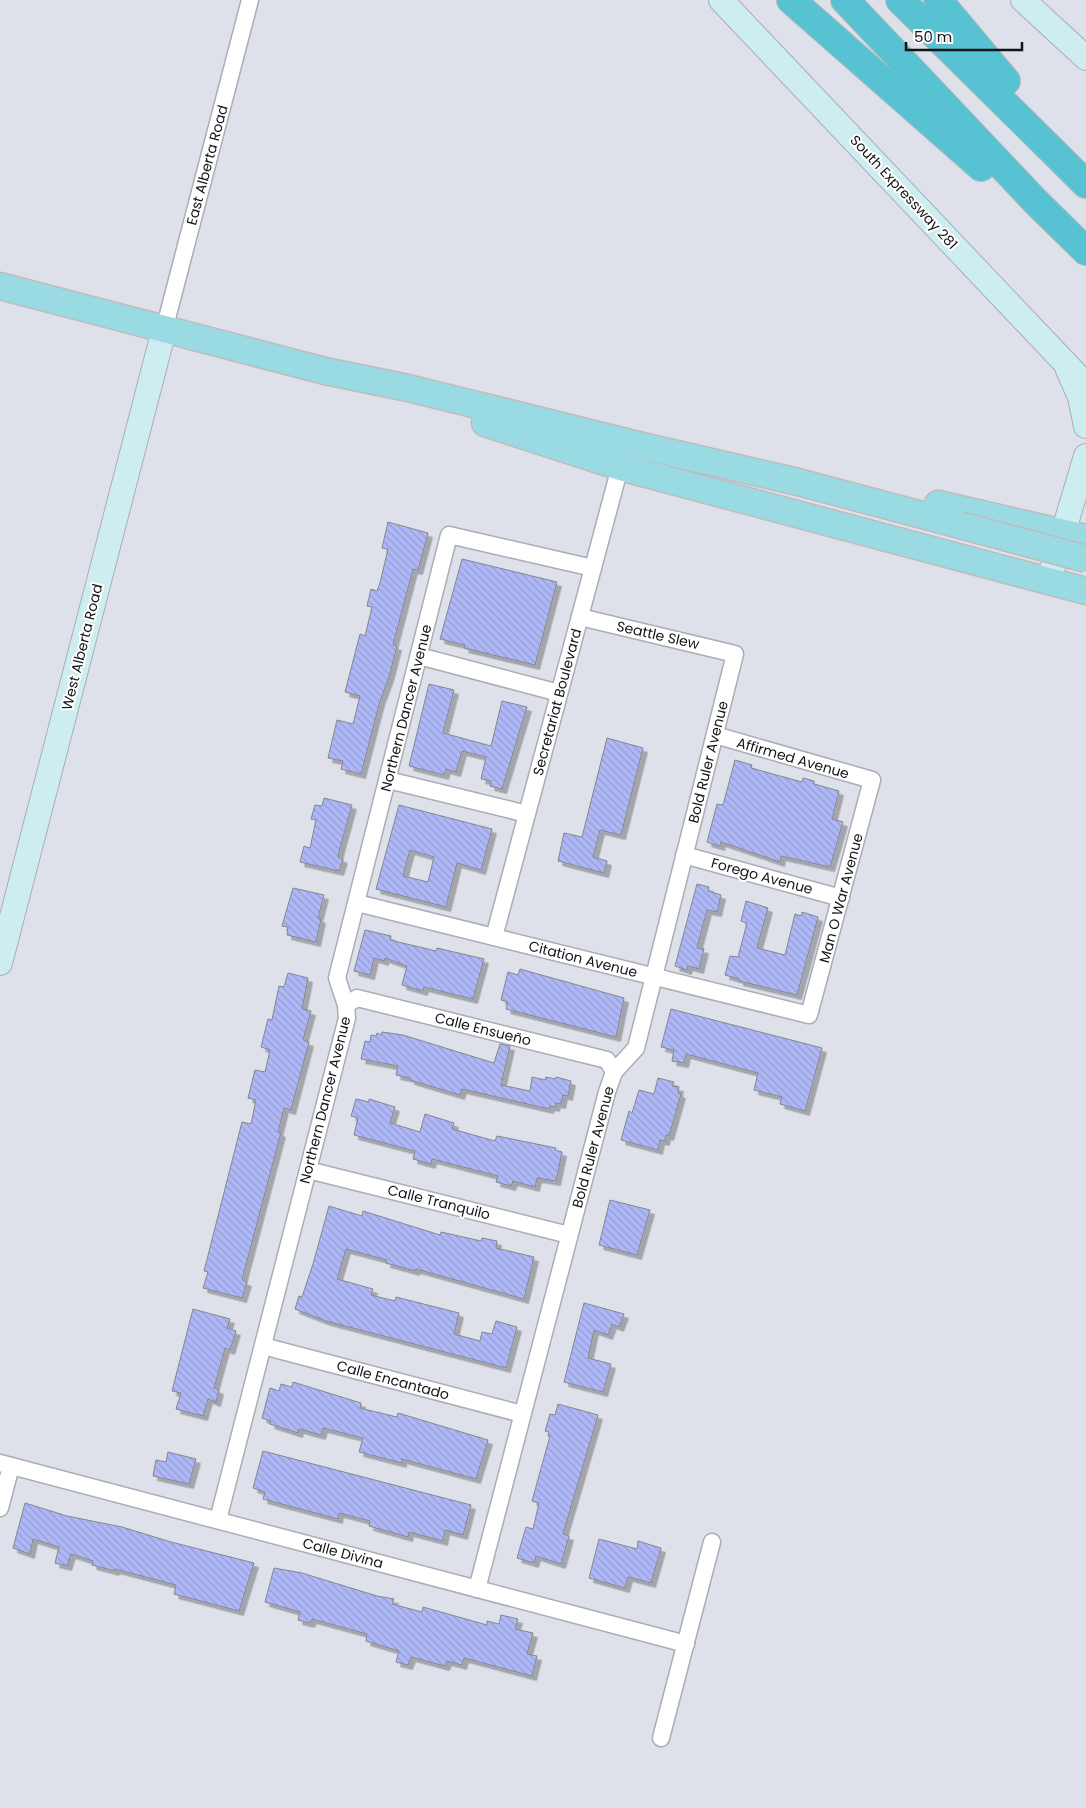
<svg xmlns="http://www.w3.org/2000/svg" width="1086" height="1808" viewBox="0 0 1086 1808" font-family="Poppins,sans-serif">
	<style>
		.building { fill: url(#building-back-hatch); stroke: #84858e; fill-rule: evenodd; filter: url(#shadow) }
		.lines { fill: none; stroke-linecap: round; stroke-linejoin: round }
		.street-casing { stroke: #abadb6; stroke-width: 19 }
		.secondary-casing { stroke: #abadb6; stroke-width: 26 }
		.primary-casing { stroke: #bdbdbe; stroke-width: 29 }
		.highway-casing { stroke: #bdbdbe; stroke-width: 30 }
		.street { stroke: #fff; stroke-width: 16 }
		.secondary { stroke: #cdedf1; stroke-width: 24 }
		.primary { stroke: #9adae3; stroke-width: 26 }
		.highway { stroke: #57c2d1; stroke-width: 28 }
		.primary-bridge-casing { stroke: #bdbdbe; stroke-width: 29; stroke-linecap: butt }
		.primary-bridge { stroke: #9adae3; stroke-width: 26 }
		.labels { text-anchor: middle; stroke-width: 4; stroke-linejoin: round; paint-order: stroke }
		.street-label { font-size: 14px; fill: #131417; stroke: #fff }
	</style>
	<defs>
		<pattern id="building-back-hatch" width="6" height="6" patternUnits="userSpaceOnUse" patternTransform="scale(1.25)"><rect width="6" height="6" fill="#aeb8f7"/><path d="M-1 5l2 2M0 0l6 6M5-1l2 2" fill="none" stroke="#959dd3"/></pattern>
		<filter id="shadow"><feDropShadow dx="4.5" dy="4.5" stdDeviation="0" flood-color="#0004"/></filter>
	</defs>
	<rect width="100%" height="100%" fill="#dee0ea"/>
	<g class="building">
		<polygon points="388,522 428,533 418,570 413,569 393,645 397,646 389,677 380,701 361,774 341,769 343,761 328,758 337,720 353,724 360,696 345,692 360,634 365,636 372,607 367,606 371,589 377,591 380,583 388,549 382,548"/>
		<polygon points="462,559 557,582 535,665 464,648 465,645 440,639"/>
		<polygon points="429,684 454,690 443,733 491,746 502,701 527,707 502,789 490,786 491,781 481,779 486,757 462,751 456,772 446,769 444,775 409,766"/>
		<polygon points="607,738 643,748 621,835 600,830 593,857 607,861 604,873 558,861 564,833 582,837"/>
		<polygon points="735,760 752,765 751,768 802,782 803,778 814,781 814,784 839,791 832,819 843,822 830,867 781,856 780,862 721,842 720,846 707,842 717,804 723,805"/>
		<polygon points="324,798 352,805 340,848 338,857 343,859 339,871 300,862 304,846 310,848 316,820 311,819 315,805 322,806"/>
		<path d="M399 805 492 829 481 870 457 863 446 907 376 889ZM410 850 434 857 428 882 403 876Z"/>
		<polygon points="697,884 709,887 708,891 721,895 717,912 707,910 697,948 704,949 699,969 688,966 687,970 675,966"/>
		<polygon points="293,888 324,895 318,918 321,919 316,942 287,935 288,927 282,926"/>
		<polygon points="746,901 768,908 757,948 785,955 795,914 801,916 802,912 818,917 797,995 739,981 739,979 725,975 730,956 738,957 747,923 741,921"/>
		<polygon points="365,930 391,936 390,940 436,951 437,948 484,959 473,999 424,987 423,991 402,985 407,966 385,958 384,961 374,958 370,975 354,971"/>
		<polygon points="520,969 624,998 616,1037 506,1009 508,1002 501,1000 508,972 518,975"/>
		<polygon points="288,973 308,978 302,1009 311,1011 303,1040 309,1042 291,1110 284,1108 278,1132 281,1133 279,1140 242,1280 247,1282 242,1298 203,1288 208,1272 204,1271 242,1122 251,1124 256,1100 248,1098 255,1070 265,1072 270,1050 261,1047 268,1019 272,1020 279,986 284,987"/>
		<polygon points="671,1009 822,1048 805,1111 780,1104 782,1097 754,1090 758,1073 686,1054 684,1063 672,1061 674,1050 661,1047"/>
		<polygon points="382,1032 403,1035 494,1063 500,1044 510,1046 501,1085 530,1091 532,1077 545,1080 546,1077 555,1079 556,1077 571,1081 568,1096 563,1095 561,1104 556,1103 555,1107 550,1106 549,1109 462,1089 460,1095 410,1080 410,1078 396,1075 398,1066 361,1059 365,1041 370,1042 371,1035 376,1036 377,1033 381,1035"/>
		<polygon points="658,1078 674,1082 672,1086 679,1087 678,1093 681,1094 669,1136 666,1135 665,1141 660,1140 658,1150 621,1140 629,1111 632,1113 639,1090 654,1094"/>
		<polygon points="356,1099 369,1102 369,1099 395,1107 390,1123 420,1132 425,1114 454,1123 452,1129 495,1141 497,1136 556,1148 555,1150 562,1152 556,1181 537,1178 535,1187 513,1181 511,1186 496,1182 498,1176 432,1159 431,1164 413,1159 415,1151 354,1135 358,1118 351,1116"/>
		<polygon points="610,1200 650,1210 637,1255 599,1245"/>
		<polygon points="329,1206 362,1216 363,1211 440,1235 441,1232 481,1241 482,1238 497,1241 496,1248 534,1257 524,1299 416,1269 415,1271 386,1263 387,1260 346,1249 337,1279 373,1289 371,1295 395,1301 396,1297 459,1313 454,1334 480,1341 482,1332 492,1334 496,1321 517,1327 506,1368 326,1321 295,1309 299,1296 302,1297 313,1264"/>
		<polygon points="584,1303 624,1314 619,1327 612,1324 608,1335 594,1330 588,1358 611,1364 603,1392 564,1382"/>
		<polygon points="193,1309 230,1319 227,1328 236,1331 230,1350 225,1348 214,1388 219,1390 216,1402 208,1399 203,1416 176,1409 181,1393 172,1391"/>
		<polygon points="293,1382 361,1403 360,1408 397,1417 398,1413 488,1440 476,1479 402,1459 402,1463 359,1452 363,1438 323,1428 321,1435 299,1429 298,1433 270,1424 271,1421 262,1418 270,1388 279,1391 281,1384 292,1387"/>
		<polygon points="558,1404 598,1415 563,1534 569,1536 561,1564 536,1556 534,1563 517,1558 526,1527 533,1529 539,1503 532,1501 550,1436 548,1436 549,1432 545,1431 550,1414 555,1415"/>
		<polygon points="263,1451 471,1505 463,1535 445,1530 443,1541 409,1532 408,1537 369,1526 370,1521 339,1513 338,1519 263,1499 265,1492 253,1488"/>
		<polygon points="168,1452 196,1459 189,1484 153,1476 156,1460 166,1462"/>
		<polygon points="25,1503 67,1516 122,1527 171,1542 254,1563 239,1611 174,1594 176,1585 115,1569 115,1571 92,1565 93,1561 71,1554 67,1566 55,1563 59,1547 33,1539 30,1554 13,1548"/>
		<polygon points="599,1539 637,1549 638,1541 661,1548 651,1583 628,1577 625,1588 589,1578"/>
		<polygon points="274,1568 302,1573 377,1596 394,1599 392,1604 422,1612 423,1607 487,1625 487,1621 499,1624 501,1615 518,1619 515,1629 533,1633 527,1654 537,1656 532,1676 464,1658 462,1665 447,1661 445,1666 411,1657 408,1665 396,1662 399,1651 366,1641 367,1634 312,1619 310,1623 298,1620 300,1612 265,1602"/>
	</g>
	<g class="lines">
		<defs>
			<g id="street">
				<polyline points="164,330 250,0"/>
				<polyline points="419,656 559,693"/>
				<polyline points="388,780 527,814"/>
				<polyline points="684,855 841,898"/>
				<polyline points="357,903 809,1015 872,780 715,735"/>
				<polyline points="494,937 620,467"/>
				<polyline points="346,1005 357,998 607,1060 614,1072"/>
				<polyline points="308,1170 569,1235"/>
				<polyline points="263,1346 522,1414"/>
				<polyline points="0,1463 686,1644"/>
				<polyline points="0,1508 11,1466"/>
				<polyline points="218,1520 347,1018 346,1005 337,978 449,535 593,568"/>
				<polyline points="477,1589 607,1092 614,1072 636,1048 735,654 580,617"/>
				<polyline points="661,1738 712,1542"/>
			</g>
			<g id="secondary">
				<polyline points="721,0 1086,385"/>
				<polyline points="1023,0 1086,58"/>
				<polyline points="1068,370 1080,397 1086,426"/>
				<polyline points="1049,580 1086,456"/>
				<polyline points="0,963 164,330"/>
			</g>
			<g id="primary">
				<polyline points="0,286 325,371 408,388 647,447 798,482 960,525"/>
				<polyline points="485,423 620,467 1086,591"/>
				<polyline points="938,504 1086,538"/>
			</g>
			<g id="highway">
				<polyline points="791,0 981,167"/>
				<polyline points="845,0 1036,202 1086,251"/>
				<polyline points="900,0 1086,184"/>
				<polyline points="938,0 1006,81"/>
			</g>
		</defs>
		<use href="#street" class="street-casing"/>
		<use href="#secondary" class="secondary-casing"/>
		<use href="#primary" class="primary-casing"/>
		<use href="#highway" class="highway-casing"/>
		<use href="#street" class="street"/>
		<use href="#secondary" class="secondary"/>
		<use href="#primary" class="primary"/>
		<use href="#highway" class="highway"/>
		<defs>
			<polyline id="primary-bridge" points="960,525 1086,559"/>
		</defs>
		<use href="#primary-bridge" class="primary-bridge-casing"/>
		<use href="#primary-bridge" class="primary-bridge"/>
	</g>
	<g class="labels">
		<g class="street-label">
			<text transform="translate(207 165) rotate(-75)" y="5">East Alberta Road</text>
			<text transform="translate(904 192) rotate(47)" y="5">South Expressway 281</text>
			<text transform="translate(658 635) rotate(13)" y="5">Seattle Slew</text>
			<text transform="translate(82 647) rotate(-76)" y="5">West Alberta Road</text>
			<text transform="translate(557 702) rotate(-75)" y="5">Secretariat Boulevard</text>
			<text transform="translate(406 708) rotate(-76)" y="5">Northern Dancer Avenue</text>
			<text transform="translate(793 758) rotate(16)" y="5">Affirmed Avenue</text>
			<text transform="translate(708 762) rotate(-76)" y="5">Bold Ruler Avenue</text>
			<text transform="translate(762 876) rotate(15)" y="5">Forego Avenue</text>
			<text transform="translate(841 898) rotate(-75)" y="5">Man O War Avenue</text>
			<text transform="translate(583 959) rotate(14)" y="5">Citation Avenue</text>
			<text transform="translate(483 1029) rotate(14)" y="5">Calle Ensueño</text>
			<text transform="translate(325 1100) rotate(-76)" y="5">Northern Dancer Avenue</text>
			<text transform="translate(593 1147) rotate(-75)" y="5">Bold Ruler Avenue</text>
			<text transform="translate(439 1202) rotate(14)" y="5">Calle Tranquilo</text>
			<text transform="translate(393 1380) rotate(15)" y="5">Calle Encantado</text>
			<text transform="translate(343 1553) rotate(15)" y="5">Calle Divina</text>
		</g>
	</g>
	<path d="M906 42v8h116v-8" fill="none" stroke="#131417" stroke-width="2.5"/>
	<text x="914" y="42" font-size="15" fill="#131417" stroke="#ffffff" stroke-width="4" paint-order="stroke">50 m</text>
</svg>
